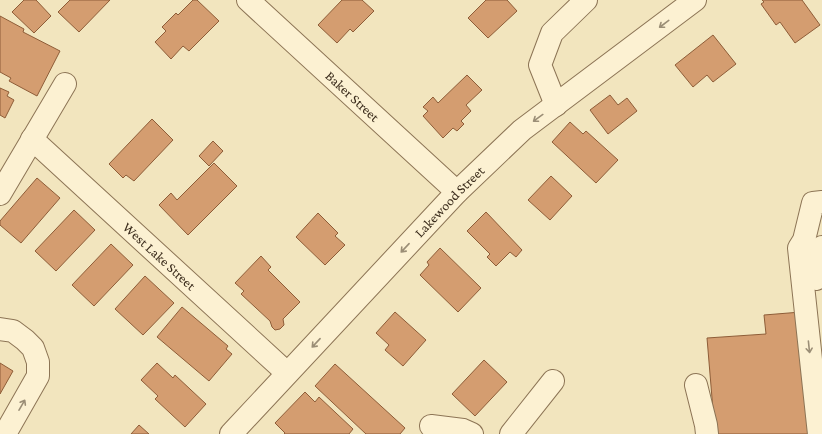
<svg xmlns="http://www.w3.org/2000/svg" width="822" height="434" viewBox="0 0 822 434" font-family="'Crimson Pro',serif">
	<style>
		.building { fill: #d49d70; stroke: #8e5d38 }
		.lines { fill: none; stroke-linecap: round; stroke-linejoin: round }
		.minor-casing { stroke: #8c7455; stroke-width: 24 }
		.minor { stroke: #fcf1d2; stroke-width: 22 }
		.oneway { stroke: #9b8e76 }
		.labels { text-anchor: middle; stroke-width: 3.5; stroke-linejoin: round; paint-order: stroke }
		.street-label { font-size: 14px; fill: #3a2b1b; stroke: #f9eece }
	</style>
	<rect width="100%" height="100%" fill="#f2e5be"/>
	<g class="building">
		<polygon points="24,0 36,0 51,16 34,33 12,12"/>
		<polygon points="70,0 110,0 79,32 58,12"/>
		<polygon points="193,0 197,0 219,21 189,51 183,46 171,59 155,42 166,31 162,27 176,13 178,15"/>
		<polygon points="342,0 362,0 374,11 353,32 350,29 337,43 318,25"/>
		<polygon points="486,0 507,0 517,11 488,38 468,18"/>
		<polygon points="762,0 802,0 820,25 795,43 780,22 776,25 761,4 764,2"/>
		<polygon points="0,16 24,29 23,32 60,51 37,96 9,81 11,78 0,72"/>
		<polygon points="713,35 736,64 713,82 707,75 693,87 675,65"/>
		<polygon points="467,75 482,90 466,105 471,111 461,121 464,124 457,131 453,128 443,138 423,116 428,111 423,107 433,97 438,103"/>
		<polygon points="0,88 9,92 7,96 14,100 5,118 0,115"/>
		<polygon points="610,95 618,105 627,98 637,111 608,134 590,110"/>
		<polygon points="152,119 173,140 134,181 126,175 123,178 109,164"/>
		<polygon points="570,122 583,134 586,131 618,160 596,183 552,142"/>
		<polygon points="213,141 223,151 209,166 199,156"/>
		<polygon points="214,163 237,186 188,235 159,205 171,193 177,200"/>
		<polygon points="551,176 572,196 550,220 528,200"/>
		<polygon points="37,178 60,198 21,243 0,225 0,221"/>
		<polygon points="74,210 95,230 56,271 35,251"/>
		<polygon points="486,212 522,250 516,257 510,252 496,266 487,257 490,254 467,231"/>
		<polygon points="318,213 338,233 335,236 345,245 325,265 296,237"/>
		<polygon points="111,244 133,265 94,306 72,285"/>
		<polygon points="440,248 481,288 458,312 420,275 429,265 427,262"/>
		<polygon points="261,256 271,267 268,270 300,302 283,319 284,325 280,329 275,330 272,327 270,321 241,294 244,291 235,283"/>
		<polygon points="145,276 174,303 143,335 115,309"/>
		<polygon points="182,307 228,346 226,349 232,354 209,381 157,337"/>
		<polygon points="395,312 426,340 403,366 385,350 389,345 376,333"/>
		<polygon points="801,312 811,434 715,434 707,338 766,334 764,315"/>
		<polygon points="484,360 507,382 475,416 452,394"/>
		<polygon points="0,363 13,371 0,394"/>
		<polygon points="157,363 173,378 175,375 206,404 185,427 155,399 158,396 141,380"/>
		<polygon points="335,364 405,428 400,434 366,434 315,386"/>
		<polygon points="305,392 315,402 319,397 353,429 349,434 284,434 285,433 275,423"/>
		<polygon points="139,425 149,434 131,434"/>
	</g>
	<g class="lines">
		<defs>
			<g id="minor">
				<path id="s1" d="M248 0 457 192"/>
				<polyline points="556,105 540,65 552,33 586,0"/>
				<path id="s2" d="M32 139 287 373"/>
				<polyline points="0,194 65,84"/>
				<polyline points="816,279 814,261 815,251 822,247"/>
				<polyline points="0,329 13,331 25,340 33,348 38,362 38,376 5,434"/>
				<polyline points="696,385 706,425 707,434"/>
				<polyline points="431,426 463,430 472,434"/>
				<path id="s3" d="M231 434 457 192 522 130 695 0"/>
				<polyline points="511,434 553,381"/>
				<polyline points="819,434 799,248 804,240 813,203 822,202"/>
			</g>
		</defs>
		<use href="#minor" class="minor-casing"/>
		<use href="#minor" class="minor"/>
	</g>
	<defs><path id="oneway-shaft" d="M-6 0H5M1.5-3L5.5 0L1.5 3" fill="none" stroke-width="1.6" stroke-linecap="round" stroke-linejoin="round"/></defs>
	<g class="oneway">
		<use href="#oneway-shaft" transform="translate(664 24) rotate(143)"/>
		<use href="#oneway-shaft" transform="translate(538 118) rotate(144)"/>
		<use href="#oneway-shaft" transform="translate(405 248) rotate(133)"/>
		<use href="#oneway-shaft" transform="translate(316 343) rotate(133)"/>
		<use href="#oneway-shaft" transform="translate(809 347) rotate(84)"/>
		<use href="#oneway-shaft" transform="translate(22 405) rotate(-60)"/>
	</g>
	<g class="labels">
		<g class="street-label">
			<text dy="5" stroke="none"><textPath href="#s1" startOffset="142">Baker Street</textPath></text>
			<text dy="5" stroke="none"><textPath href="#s3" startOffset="319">Lakewood Street</textPath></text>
			<text dy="5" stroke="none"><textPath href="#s2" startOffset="173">West Lake Street</textPath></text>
		</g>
	</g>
</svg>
